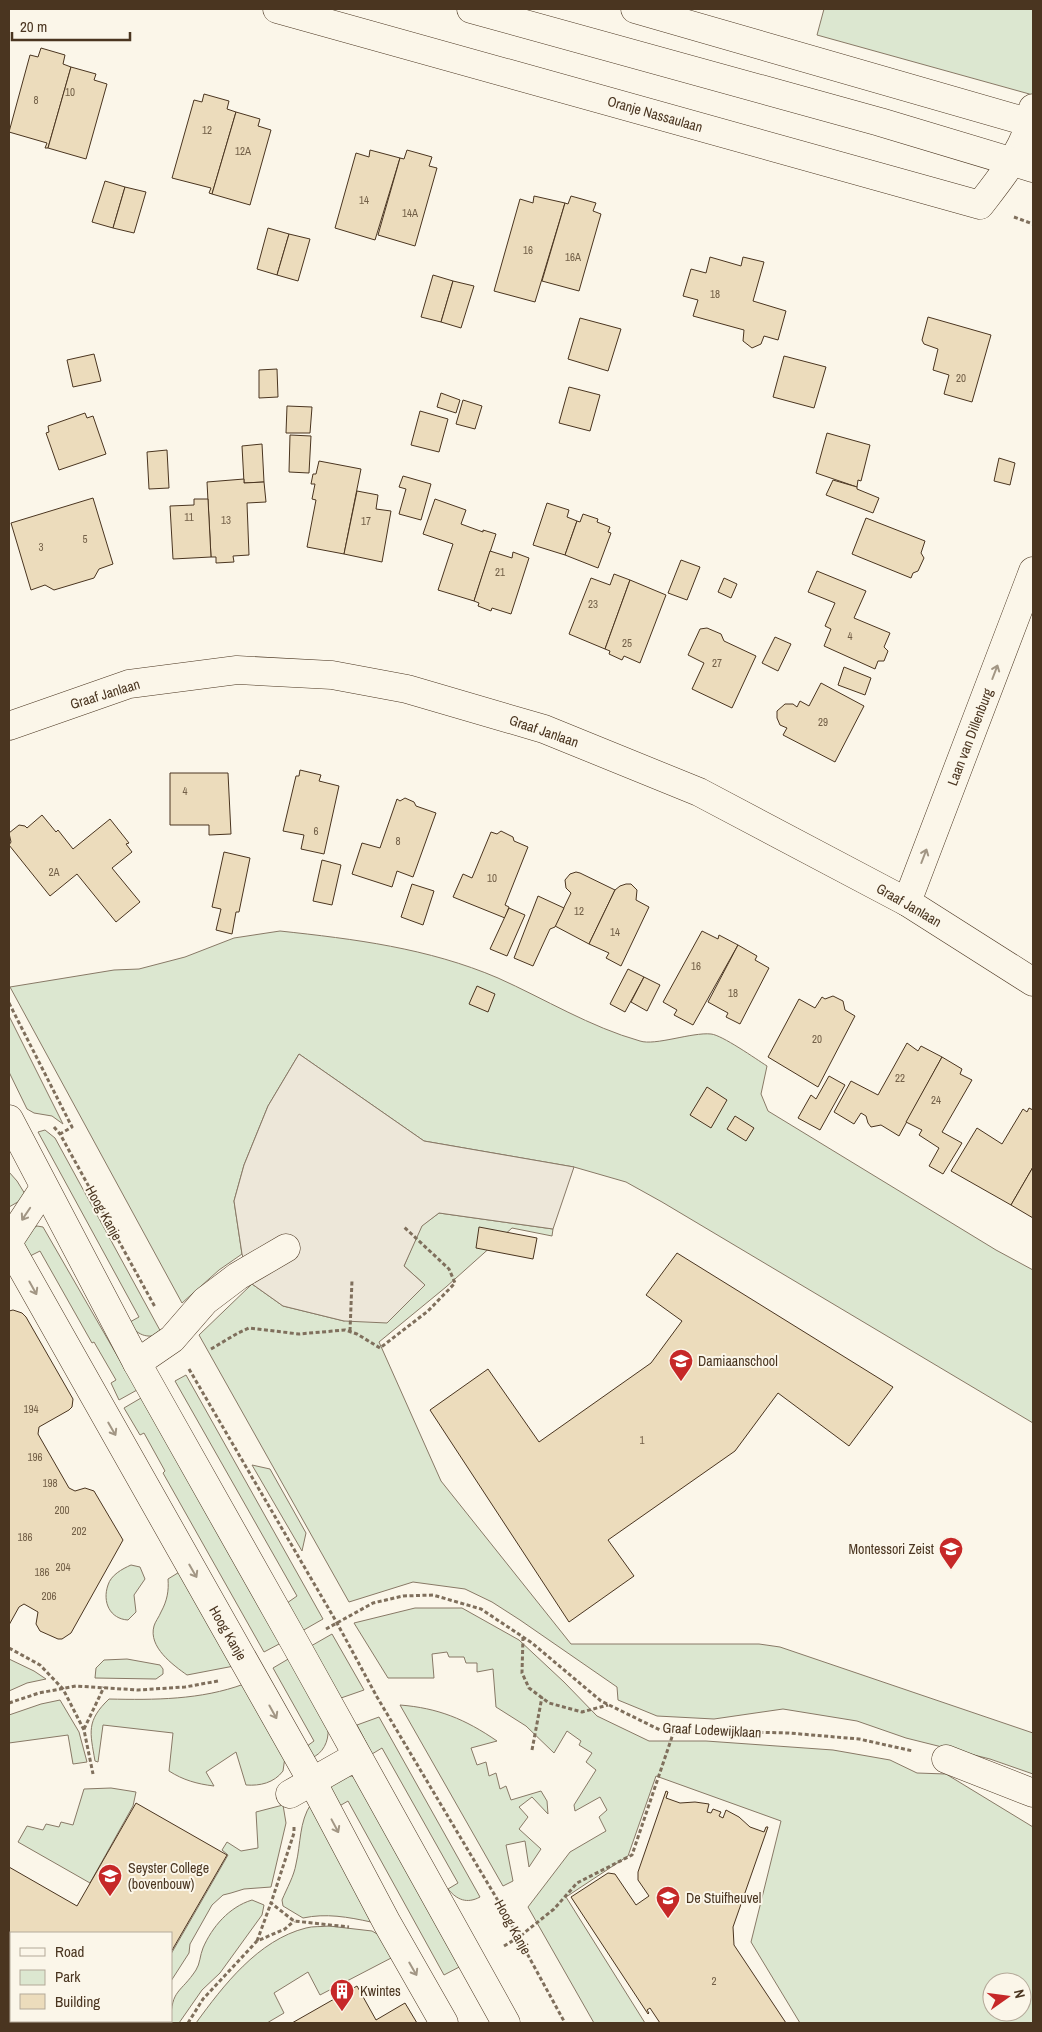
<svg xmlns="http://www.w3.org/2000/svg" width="1042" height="2032" viewBox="0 0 1042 2032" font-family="'Archivo Narrow',sans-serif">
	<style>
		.green { fill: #dce7d0; stroke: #887966; fill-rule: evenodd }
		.parking { fill: #ede7d9; stroke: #887966 }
		.building { fill: #ecdcbc; stroke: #4a3520 }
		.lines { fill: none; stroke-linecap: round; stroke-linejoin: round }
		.minor-casing { stroke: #4a3520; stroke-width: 29 }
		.path { stroke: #7f6f5c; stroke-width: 3; stroke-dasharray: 4 2.5; stroke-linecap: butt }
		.minor { stroke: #fbf6e9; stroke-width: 28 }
		.oneway { stroke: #a29684 }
		.labels { text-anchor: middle; stroke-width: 4; stroke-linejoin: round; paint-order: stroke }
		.number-label { font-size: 11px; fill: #725f47 }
		.street-label { font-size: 14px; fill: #4a3520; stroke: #fbf6e9 }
		.poi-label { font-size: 14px; fill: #4a3520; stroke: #fbf6e9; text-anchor: start }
	</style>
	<rect width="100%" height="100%" fill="#fbf6e9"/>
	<g class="green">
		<polygon points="824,9 1033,9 1033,95 817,35"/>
		<path d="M280 931C354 939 428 948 498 978 545 999 590 1027 640 1041 655 1046 692 1032 711 1034 722 1035 756 1059 767 1066L761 1094 768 1111 996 1250 1033 1270V1423L662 1202 626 1182 574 1167 424 1141 299 1054 268 1106 244 1165 234 1201 242 1254 219 1270 182 1303 10 987 114 970 139 969 185 957 234 938Z"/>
		<polygon points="9,1016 63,1124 52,1116 34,1113 27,1109 9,1072"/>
		<path d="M45 1130 55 1138 162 1334C146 1339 138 1335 128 1323L139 1317 38 1132Z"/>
		<polygon points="9,1172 17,1181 25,1194 23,1199 9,1207"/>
		<polygon points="439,1213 553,1229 552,1236 512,1228 446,1287 379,1342 441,1481 571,1644 759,1644 780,1647 1033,1733 1033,1774 990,1759 906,1738 857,1721 783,1709 714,1719 657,1716 618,1700 617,1687 520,1620 492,1602 465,1589 413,1582 349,1602 199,1335 252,1284 283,1306 344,1321 424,1284 404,1266 421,1226"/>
		<polygon points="37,1226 43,1227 137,1390 119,1400 111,1383 116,1380 94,1342 92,1343 40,1251 30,1256 22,1246 25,1232"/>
		<polygon points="186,1375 323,1619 302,1631 287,1603 297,1596 175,1381"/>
		<polygon points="141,1398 281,1643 264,1652 163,1473 165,1471 144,1433 140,1435 124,1408"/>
		<polygon points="252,1465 270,1469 306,1533 302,1551"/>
		<path d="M131 1565 140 1567 145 1579 134 1595 136 1612 128 1620C110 1619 102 1602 108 1585 111 1575 122 1569 131 1565Z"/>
		<path d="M181 1571 234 1666 187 1675C173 1665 148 1647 154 1626 155 1622 159 1617 161 1612 167 1601 169 1591 168 1579Z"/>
		<path d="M415 1608H462L519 1640 564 1682 597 1716 649 1741H706L833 1750 890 1760 917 1773 946 1774 1033 1827V2023H800L751 1942 781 1821 656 1776 628 1856 566 1897 645 2023H594L528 1907 570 1852 606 1831 599 1817 607 1810 600 1797 575 1811 574 1805 596 1770 586 1762 592 1753 579 1745 581 1741 567 1731 554 1753 526 1726 496 1707 493 1669 477 1672V1663H466L464 1657H449L447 1652 432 1654 434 1678H388L354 1623ZM992 1982H1022V2012H992Z"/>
		<polygon points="332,1634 364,1690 341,1698 311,1646"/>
		<path d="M290 1658 328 1729C329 1741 323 1754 311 1758L303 1749 314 1741 273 1668Z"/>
		<polygon points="9,1659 34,1671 46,1679 27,1683 9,1691"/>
		<polygon points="127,1659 160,1665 163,1669 163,1674 156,1679 95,1678 96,1668 104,1660"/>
		<path d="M244 1684 285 1757 283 1771C274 1783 260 1786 246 1785L236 1752 206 1772 214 1786C197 1784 183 1780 169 1771L173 1733 103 1725 98 1762 95 1761C90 1732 86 1721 109 1699 154 1700 201 1700 244 1684Z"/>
		<polygon points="60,1700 79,1732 87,1762 73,1764 68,1735 9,1743 9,1715 41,1704"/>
		<path d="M400 1705C438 1708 465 1719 497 1741L471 1748 477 1765 486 1762 489 1776 496 1773 500 1789 506 1786 511 1800 541 1791 547 1801 548 1814 532 1797 519 1807 528 1817 519 1829 541 1849 529 1867 525 1841 506 1845 513 1881 503 1886Z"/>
		<path d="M379 1717 480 1897C467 1904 457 1900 448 1889L458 1883 382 1748 372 1754 357 1725Z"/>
		<polygon points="344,1776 352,1776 356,1779 463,1965 444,1975 348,1801 336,1808 328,1787"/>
		<polygon points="111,1788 136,1792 133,1806 90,1883 18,1842 27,1826 43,1830 46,1824 59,1827 61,1822 73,1825 84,1789"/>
		<path d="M311 1804 371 1922C348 1917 326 1913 303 1918L283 1906 282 1900C287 1888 294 1876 296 1864 301 1843 299 1822 311 1804Z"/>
		<polygon points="283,1805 286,1823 271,1887 244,1889 231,1893 223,1895 212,1905 190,1944 189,1953 171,1981 171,1954 228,1855 222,1850 227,1842 241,1851 258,1848 256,1812"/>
		<path d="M252 1900 264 1905 262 1915 220 1973 202 1990 179 2023H165V2021H171C171 1989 181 1993 196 1970 200 1964 200 1955 203 1948 212 1927 229 1907 252 1900Z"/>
		<path d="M329 1926 372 1931 384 1938 395 1956 320 1995 308 1972 274 1993 284 2013 267 2023H196C223 1986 258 1940 306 1928 313 1926 321 1927 329 1926Z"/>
	</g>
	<polygon class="parking" points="299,1054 424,1141 574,1167 553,1229 439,1213 422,1226 404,1266 425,1285 387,1323 344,1321 283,1306 252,1284 242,1254 234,1201 244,1165 268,1106"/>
	<g class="building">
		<polygon points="41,48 65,55 63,64 71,67 48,148 45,148 47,143 9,132 30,55 38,57"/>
		<polygon points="71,67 96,74 94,80 107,84 86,159 48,148"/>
		<polygon points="204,94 229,101 227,109 236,112 212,194 209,193 211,188 172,178 194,100 202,102"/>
		<polygon points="236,112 260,119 258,126 271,130 250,205 212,194"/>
		<polygon points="370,150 400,158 375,240 335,228 356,153 369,157"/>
		<polygon points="407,150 432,157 429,166 437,168 415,246 378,235 400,158 404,159"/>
		<polygon points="105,181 125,187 113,228 92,222"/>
		<polygon points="125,187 146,192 134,233 113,228"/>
		<polygon points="534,196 565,203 535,302 494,291 520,199 533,203"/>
		<polygon points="571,196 596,203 593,211 601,214 579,291 542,281 565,203 568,204"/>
		<polygon points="268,228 289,234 277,275 257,269"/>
		<polygon points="289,234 310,239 298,281 277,275"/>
		<polygon points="710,257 741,266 743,257 764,262 753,301 786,311 778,340 764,336 761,344 752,348 743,341 744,330 693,316 698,300 683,296 691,269 706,273"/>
		<polygon points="433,275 453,281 441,322 421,317"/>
		<polygon points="453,281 474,286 461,328 441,322"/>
		<polygon points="928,317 991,335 972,402 944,394 949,375 933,370 938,349 924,344 922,340"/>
		<polygon points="580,318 621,329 608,371 568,359"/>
		<polygon points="94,354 101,381 73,387 67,360"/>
		<polygon points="784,356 826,367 814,408 773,397"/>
		<polygon points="277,369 278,397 259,398 259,370"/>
		<polygon points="569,387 600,395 590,431 559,423"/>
		<polygon points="441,393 460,400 456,413 437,407"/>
		<polygon points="463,400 482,406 475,429 456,424"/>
		<polygon points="287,406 312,407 310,433 286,433"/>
		<polygon points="420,411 448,419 439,452 411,445"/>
		<polygon points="85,413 87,418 93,416 106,454 59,470 46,433 49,432 48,426"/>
		<polygon points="827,433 870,445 861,481 858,480 857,487 816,473"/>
		<polygon points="290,435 311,436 309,473 289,472"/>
		<polygon points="262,444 264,482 244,483 242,446"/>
		<polygon points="167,450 169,488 149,489 147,452"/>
		<polygon points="999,458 1015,463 1010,485 994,481"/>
		<polygon points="319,461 361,469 344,554 307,547 316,500 312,499 315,484 311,484 313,474 316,474"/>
		<polygon points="403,476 431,484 421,520 399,514 406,489 399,487"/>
		<polygon points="244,479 244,483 264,482 266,502 247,503 249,555 233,556 234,562 216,563 216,557 211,557 207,482"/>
		<polygon points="833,480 857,487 857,489 879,498 873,513 826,495"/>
		<polygon points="357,491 378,495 376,509 391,511 382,562 344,554"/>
		<polygon points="93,498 113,564 99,569 94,578 54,590 45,585 31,590 11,523"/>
		<polygon points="194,499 208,499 211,557 173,559 170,506 194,505"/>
		<polygon points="435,499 466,510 461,524 483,532 483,530 496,534 474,601 438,590 453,544 423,534"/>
		<polygon points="547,503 569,510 567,517 577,521 565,555 533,545"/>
		<polygon points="583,514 598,519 597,522 610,527 608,532 611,533 598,568 565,555 577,521 580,522"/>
		<polygon points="866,518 925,541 921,553 924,558 918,571 913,573 911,578 852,554"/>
		<polygon points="490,551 512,558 513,552 529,558 511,614 492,608 491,611 478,606 479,603 474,601"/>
		<polygon points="681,560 700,567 687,600 668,593"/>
		<polygon points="817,571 866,591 854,618 890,633 884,647 888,651 884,661 878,661 875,669 824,646 831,629 825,626 835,603 808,592"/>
		<polygon points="614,574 630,580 605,649 569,634 591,578 610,585"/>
		<polygon points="724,578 737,584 731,598 718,592"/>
		<polygon points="630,580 666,595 640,663 624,656 622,660 609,654 610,651 605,649"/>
		<polygon points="707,628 721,634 724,641 756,656 732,708 692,689 704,663 688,655 700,629"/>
		<polygon points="775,637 791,644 778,671 762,663"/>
		<polygon points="844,667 871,678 865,695 838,685"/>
		<polygon points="821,683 864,706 835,762 783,735 787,728 780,725 777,718 777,711 785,704 793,704 797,707 800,701 809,706"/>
		<polygon points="300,770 321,775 319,781 339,786 324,854 301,849 304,835 283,831 296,776 299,776"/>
		<polygon points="170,773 228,773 231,834 209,835 209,825 170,825"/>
		<polygon points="405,798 414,802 416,806 436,813 413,877 397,871 392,887 352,874 362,843 380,848 397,799 400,801"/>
		<polygon points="42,815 56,832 58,830 73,849 110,819 129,843 126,844 132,852 112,868 140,902 116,922 77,874 50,896 9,845 11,842 9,833 19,825 25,826 27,828"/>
		<polygon points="501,831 513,837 514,841 528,847 505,905 509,907 505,918 453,897 463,874 472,878 491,832 497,834"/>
		<polygon points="224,852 250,858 239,912 236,912 232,934 216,930 221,909 212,907"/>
		<polygon points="322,860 341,865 332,905 313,901"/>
		<polygon points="576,872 580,873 615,890 589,944 555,926 571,893 566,888 565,880 570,874"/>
		<polygon points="412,884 434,891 423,925 401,917"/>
		<polygon points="626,884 631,884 637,890 636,900 649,907 621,966 606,958 609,953 589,944 615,890 620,886"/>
		<polygon points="538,896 564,908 555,927 550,929 533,966 514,958"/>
		<polygon points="509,908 525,915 507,956 490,949"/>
		<polygon points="702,931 718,939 719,935 738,945 693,1025 674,1015 677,1010 663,1002"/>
		<polygon points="738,945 757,956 755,960 769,968 740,1024 726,1017 728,1013 708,1002"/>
		<polygon points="628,969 644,977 625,1012 610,1004"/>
		<polygon points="644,977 660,985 647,1011 631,1002"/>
		<polygon points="477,986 495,994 488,1012 469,1004"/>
		<polygon points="833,996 843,1001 845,1010 855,1016 818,1087 768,1057 799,999 815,1008 822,997 825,999"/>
		<polygon points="907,1043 918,1051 921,1046 942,1057 899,1136 881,1125 871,1127 868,1123 866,1116 861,1113 854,1124 834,1112 851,1081 878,1095"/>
		<polygon points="942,1057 962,1069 960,1074 972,1080 942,1132 962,1143 943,1174 929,1166 939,1148 919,1135 922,1130 906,1122"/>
		<polygon points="829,1076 845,1085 820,1130 798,1118 811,1095 816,1099"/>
		<polygon points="707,1087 727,1100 711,1128 690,1115"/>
		<polygon points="1029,1108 1033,1110 1033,1167 1011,1205 951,1171 977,1128 1002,1144 1023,1109 1027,1112"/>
		<polygon points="735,1116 754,1128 746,1141 727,1129"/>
		<polygon points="1033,1167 1033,1218 1011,1205"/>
		<polygon points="479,1227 537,1238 533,1259 476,1248"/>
		<polygon points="677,1253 893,1387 849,1446 778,1393 735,1451 608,1540 634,1576 569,1622 430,1410 488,1369 539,1442 651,1363 682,1321 646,1295"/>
		<polygon points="13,1310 22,1313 26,1317 73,1399 72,1407 69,1410 39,1427 38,1434 69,1488 75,1491 85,1488 94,1491 123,1540 71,1633 62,1639 58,1639 40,1631 36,1624 38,1612 24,1604 19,1607 9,1625 9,1311"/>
		<polygon points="666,1791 668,1792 666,1798 680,1803 695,1802 709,1804 707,1812 711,1813 713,1809 721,1812 719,1816 723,1818 726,1810 739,1817 750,1827 764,1832 766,1827 768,1827 733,1927 734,1945 786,2023 660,2023 650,2008 647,2010 649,2013 648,2014 571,1897 608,1873 615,1874 636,1905 649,1896 638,1880 638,1872"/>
		<polygon points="136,1803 227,1855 171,1952 171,1933 11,1933 11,2008 9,2013 9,1867 77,1906"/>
		<polygon points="357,1986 376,2020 405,2003 417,2023 292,2023"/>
	</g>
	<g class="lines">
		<defs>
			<g id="minor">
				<path d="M277 9 980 205C1003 175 1028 146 1033 108"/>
				<polyline points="471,9 880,122 1033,168"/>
				<polyline points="635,9 1031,123"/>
				<polyline points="9,726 129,684 237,670 332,675 407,689 544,729 699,792 907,902 1033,982"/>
				<polyline points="907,902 1033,571"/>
				<polyline points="9,1119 137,1363 296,1645 506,2023"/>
				<polyline points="9,1241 44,1188"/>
				<polyline points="9,1245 313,1783 387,1923 444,2023"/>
				<polyline points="137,1363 172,1339 205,1301 238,1276 286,1248"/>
				<polyline points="946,1759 1033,1793"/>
				<polyline points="290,1794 357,1756"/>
			</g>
		</defs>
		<use href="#minor" class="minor-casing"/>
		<g class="path">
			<polyline points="1014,217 1033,224"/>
			<polyline points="9,1003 72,1127 60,1134"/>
			<polyline points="54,1127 60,1134 155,1307"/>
			<polyline points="350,1331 352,1280"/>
			<polyline points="211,1349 238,1333 249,1328 299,1334 345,1330 357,1334 380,1348 428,1311 455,1283 449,1269 403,1226"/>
			<polyline points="189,1369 337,1623 377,1697 500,1904 565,2023"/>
			<polyline points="326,1629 373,1603 403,1596 433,1595 481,1609 532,1643 601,1701 660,1730 789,1733 859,1739 913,1751"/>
			<polyline points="523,1637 522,1673 529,1688 549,1703 582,1712 608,1705"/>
			<polyline points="9,1648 40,1665 63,1689 84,1730 93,1774"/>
			<polyline points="9,1703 39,1693 76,1686 138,1690 185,1687 218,1681"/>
			<polyline points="84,1729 104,1687"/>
			<polyline points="532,1750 542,1697"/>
			<polyline points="294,1827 294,1833 271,1903 294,1921 349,1927"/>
			<polyline points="257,1941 271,1903"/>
			<polyline points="504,1946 519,1937 554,1909 577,1883 632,1855 674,1731"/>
			<polyline points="188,2023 203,1999 257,1941 285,1929 294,1921"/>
		</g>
		<use href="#minor" class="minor"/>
	</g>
	<defs><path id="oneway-shaft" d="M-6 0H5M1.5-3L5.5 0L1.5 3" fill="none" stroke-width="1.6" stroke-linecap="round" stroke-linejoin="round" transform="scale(1.25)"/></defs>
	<g class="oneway">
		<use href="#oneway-shaft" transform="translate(995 672) rotate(-69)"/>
		<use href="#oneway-shaft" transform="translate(924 856) rotate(-69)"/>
		<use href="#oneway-shaft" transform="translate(26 1214) rotate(124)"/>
		<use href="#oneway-shaft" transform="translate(33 1288) rotate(61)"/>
		<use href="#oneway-shaft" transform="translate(112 1429) rotate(60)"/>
		<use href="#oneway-shaft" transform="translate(193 1571) rotate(60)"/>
		<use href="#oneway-shaft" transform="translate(273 1712) rotate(61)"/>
		<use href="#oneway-shaft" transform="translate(335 1826) rotate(62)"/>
		<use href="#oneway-shaft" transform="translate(413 1969) rotate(60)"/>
	</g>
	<defs>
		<symbol id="school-pin" viewBox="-11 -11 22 30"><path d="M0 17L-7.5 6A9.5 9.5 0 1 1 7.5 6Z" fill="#c62828" stroke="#fbf6e9"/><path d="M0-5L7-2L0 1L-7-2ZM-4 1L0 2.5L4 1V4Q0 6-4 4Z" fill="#fff"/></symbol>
		<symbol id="building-pin" viewBox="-11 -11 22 30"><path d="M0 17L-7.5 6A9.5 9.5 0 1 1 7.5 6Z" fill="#c62828" stroke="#fbf6e9"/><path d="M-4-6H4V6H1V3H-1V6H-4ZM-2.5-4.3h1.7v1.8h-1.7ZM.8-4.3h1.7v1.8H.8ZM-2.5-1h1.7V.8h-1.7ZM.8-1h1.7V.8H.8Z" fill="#fff"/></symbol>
	</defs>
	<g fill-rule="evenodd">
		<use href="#school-pin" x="667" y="1347" width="28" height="38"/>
		<use href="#school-pin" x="937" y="1535" width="28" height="38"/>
		<use href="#school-pin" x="96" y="1862" width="28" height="38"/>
		<use href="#school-pin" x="654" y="1884" width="28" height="38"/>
		<use href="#building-pin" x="328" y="1977" width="28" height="38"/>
	</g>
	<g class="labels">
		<g class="number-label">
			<text x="70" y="96">10</text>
			<text x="36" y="104">8</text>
			<text x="207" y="134">12</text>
			<text x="243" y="155">12A</text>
			<text x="364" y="204">14</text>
			<text x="410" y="217">14A</text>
			<text x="528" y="254">16</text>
			<text x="573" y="261">16A</text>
			<text x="715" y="298">18</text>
			<text x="961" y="382">20</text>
			<text x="189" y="521">11</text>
			<text x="226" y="524">13</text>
			<text x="366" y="525">17</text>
			<text x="85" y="543">5</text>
			<text x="41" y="551">3</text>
			<text x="500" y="576">21</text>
			<text x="593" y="608">23</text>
			<text x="850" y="640">4</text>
			<text x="627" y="647">25</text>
			<text x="717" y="667">27</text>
			<text x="823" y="726">29</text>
			<text x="185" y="795">4</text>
			<text x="316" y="835">6</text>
			<text x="398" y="845">8</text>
			<text x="54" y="876">2A</text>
			<text x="492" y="882">10</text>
			<text x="579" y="915">12</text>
			<text x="615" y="936">14</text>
			<text x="696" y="970">16</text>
			<text x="733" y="997">18</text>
			<text x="817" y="1043">20</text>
			<text x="900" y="1082">22</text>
			<text x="936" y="1104">24</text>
			<text x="31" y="1413">194</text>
			<text x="642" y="1444">1</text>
			<text x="35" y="1461">196</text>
			<text x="50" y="1487">198</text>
			<text x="62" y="1514">200</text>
			<text x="79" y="1535">202</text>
			<text x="25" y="1541">186</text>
			<text x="63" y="1571">204</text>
			<text x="42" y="1576">186</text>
			<text x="49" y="1600">206</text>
			<text x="714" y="1985">2</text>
		</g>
		<g class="street-label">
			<text transform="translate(655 114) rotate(16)" y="5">Oranje Nassaulaan</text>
			<text transform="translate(105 694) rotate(-17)" y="5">Graaf Janlaan</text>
			<text transform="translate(544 731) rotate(19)" y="5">Graaf Janlaan</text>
			<text transform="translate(970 737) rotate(-69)" y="5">Laan van Dillenburg</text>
			<text transform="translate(909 905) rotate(30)" y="5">Graaf Janlaan</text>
			<text transform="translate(104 1213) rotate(61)" y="5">Hoog Kanje</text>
			<text transform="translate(228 1633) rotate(60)" y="5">Hoog Kanje</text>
			<text transform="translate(712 1730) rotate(3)" y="5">Graaf Lodewijklaan</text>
			<text transform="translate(513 1927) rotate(61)" y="5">Hoog Kanje</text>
		</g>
		<g class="poi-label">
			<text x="698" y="1366">Damiaanschool</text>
			<text x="934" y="1554" text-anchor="end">Montessori Zeist</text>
			<text x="128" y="1873">Seyster College<tspan x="128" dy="16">(bovenbouw)</tspan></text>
			<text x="686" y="1903">De Stuifheuvel</text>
			<text x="360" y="1996">Kwintes</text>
		</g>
	</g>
	<rect width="1042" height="2032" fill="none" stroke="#4a3520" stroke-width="20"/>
	<rect x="10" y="1932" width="162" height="90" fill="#fbf6e9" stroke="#b4a999"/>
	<rect x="20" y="1948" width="25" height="8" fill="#fbf6e9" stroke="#b4a999"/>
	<text x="55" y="1957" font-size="15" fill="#4a3520">Road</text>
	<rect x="20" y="1970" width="25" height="15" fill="#dce7d0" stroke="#b4a999"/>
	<text x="55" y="1982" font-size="15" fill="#4a3520">Park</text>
	<rect x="20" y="1994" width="25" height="15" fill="#ecdcbc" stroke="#b4a999"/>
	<text x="55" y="2007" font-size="15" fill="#4a3520">Building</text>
	<g transform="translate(1007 1997) rotate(76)"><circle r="24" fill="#fbf6e9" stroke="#b4a999"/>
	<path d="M0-4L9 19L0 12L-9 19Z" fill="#c62828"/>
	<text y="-8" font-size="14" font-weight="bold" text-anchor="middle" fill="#4a3520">N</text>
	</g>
	<path d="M12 32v8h118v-8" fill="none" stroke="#4a3520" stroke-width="2.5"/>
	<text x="20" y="32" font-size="15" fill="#4a3520" stroke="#fbf6e9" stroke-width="4" paint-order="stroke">20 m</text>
</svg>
